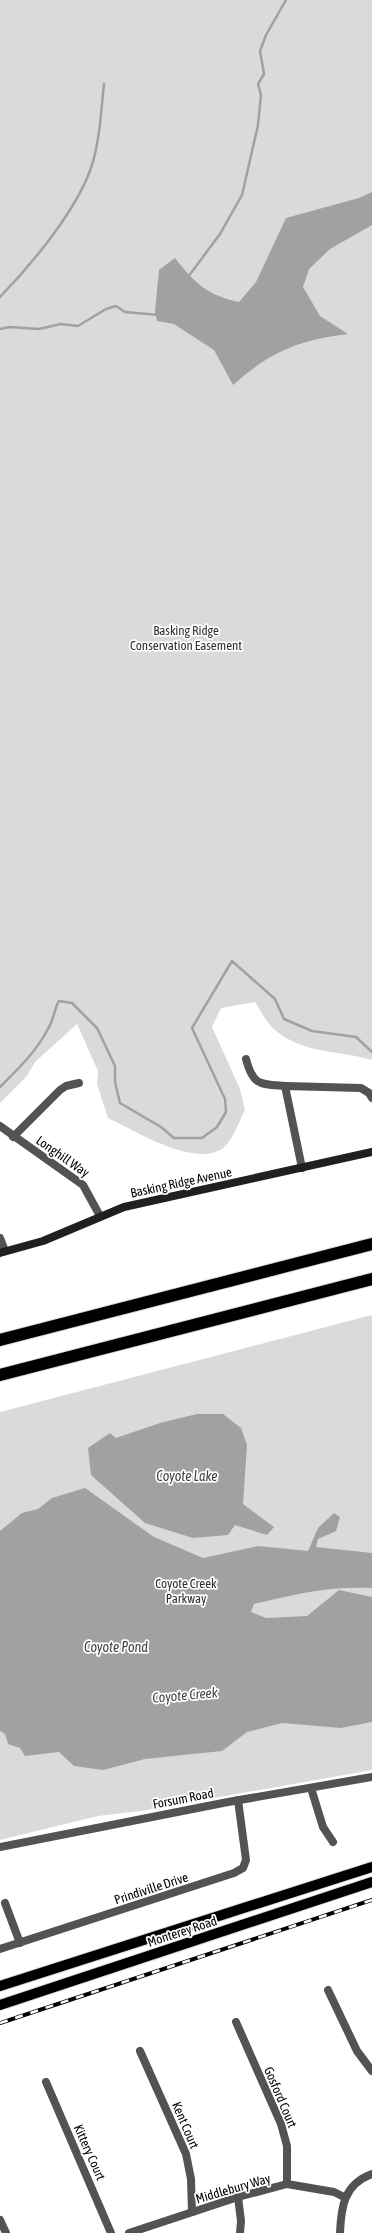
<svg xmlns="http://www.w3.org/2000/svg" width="372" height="2233" viewBox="0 0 372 2233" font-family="'Asap Condensed',sans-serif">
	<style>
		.green { fill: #dadada }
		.water { fill: #a1a1a1 }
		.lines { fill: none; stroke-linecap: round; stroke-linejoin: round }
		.stream { stroke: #a1a1a1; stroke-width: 2.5 }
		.primary-casing { stroke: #dbdbdb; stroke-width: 12 }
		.highway-casing { stroke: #dbdbdb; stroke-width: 14 }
		.street { stroke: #535353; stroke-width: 8 }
		.secondary { stroke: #202020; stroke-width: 8 }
		.primary { stroke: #000; stroke-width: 10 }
		.highway { stroke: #000; stroke-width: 12 }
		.rail-casing { stroke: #000; stroke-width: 4 }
		.rail { stroke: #fff; stroke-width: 2.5; stroke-dasharray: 8; stroke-linecap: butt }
		.labels { text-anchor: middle; stroke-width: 3.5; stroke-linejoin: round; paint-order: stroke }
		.park-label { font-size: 13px; fill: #313131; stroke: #fff }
		.street-label { font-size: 13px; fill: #000; stroke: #fff }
		.water-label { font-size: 14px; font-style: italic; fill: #424242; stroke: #fff }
	</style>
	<rect width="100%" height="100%" fill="#fff"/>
	<g class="green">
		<path d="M0 0H372V1060C338 1050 303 1054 275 1030 267 1024 261 1011 255 1002L221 1008 212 1027 240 1089 245 1110C239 1121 233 1141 222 1149 192 1167 136 1131 108 1118L97 1084 98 1071 77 1024 35 1062 27 1076 0 1103Z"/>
		<polygon points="372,1315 372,1770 141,1811 98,1816 0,1840 0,1412"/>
	</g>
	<g class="water">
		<path d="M372 192V225L330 249 309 269 303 287 320 316 348 334C298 340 270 352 233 385L214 350 174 324 157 321 155 312 159 270 175 258C194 283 209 296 239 302L256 282 286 218 359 198Z"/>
		<polygon points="197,1414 223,1414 241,1428 247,1445 243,1504 274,1527 267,1535 235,1525 228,1535 193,1538 145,1523 91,1475 88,1448 110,1433 116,1438 160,1423"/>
		<path d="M85 1488 154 1537 203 1558 258 1546 308 1551 318 1528 334 1513 340 1517 336 1531 318 1539 316 1547 372 1553V1588C328 1586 296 1594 254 1604L251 1612 266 1618 307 1616 339 1590 372 1597V1722L341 1728 282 1723 247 1732 222 1751 145 1759 103 1770 74 1766 59 1752 25 1756 20 1748 8 1744 5 1734 0 1731V1531L22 1513 38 1509 52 1498Z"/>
	</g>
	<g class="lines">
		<g class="stream">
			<polyline points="188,277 220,234 242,195 258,125 261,95 258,84 264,74 260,51 266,35 286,0"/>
			<path d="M0 297C32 264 76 211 91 168 100 141 101 111 104 84"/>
			<polyline points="0,329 9,327 39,329 61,324 78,326 106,309 116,306 125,312 159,315"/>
			<path d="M0 1087C19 1068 37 1051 49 1027 54 1019 54 1009 59 1001L72 1003 97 1028 115 1066V1082L120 1103 161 1127 174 1138H202L217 1127 226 1112 225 1099 192 1028 232 961 275 999 284 1019 312 1031 356 1037 372 1052"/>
		</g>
		<defs>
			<g id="primary">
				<polyline points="0,1986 372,1867"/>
				<polyline points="0,2005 372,1882"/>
			</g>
			<g id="highway">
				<polyline points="0,1340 372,1244"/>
				<polyline points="0,1375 372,1279"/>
			</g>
		</defs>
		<use href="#primary" class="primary-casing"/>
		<use href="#highway" class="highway-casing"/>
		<g class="street">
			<path d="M246 1059C253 1086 260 1084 285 1086"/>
			<polyline points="0,1126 83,1185 100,1216"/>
			<polyline points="13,1137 60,1090 66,1086 79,1083"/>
			<polyline points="302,1168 285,1086 361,1088 369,1093 372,1098"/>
			<polyline points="0,1238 5,1251"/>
			<polyline points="311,1788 323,1827 333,1842"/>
			<polyline points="0,1847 228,1802 372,1777"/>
			<polyline points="5,1903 20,1943"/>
			<polyline points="0,1949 234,1873 243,1868 246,1860 238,1800"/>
			<polyline points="328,1990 357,2051 372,2071"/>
			<polyline points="236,2022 281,2124 287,2146 287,2184"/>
			<polyline points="140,2051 186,2154 191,2179 192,2212"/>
			<polyline points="46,2082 111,2233"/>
			<polyline points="238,2197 241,2221 240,2233"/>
			<polyline points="0,2220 6,2233"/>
			<polyline points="129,2233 238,2197 287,2184 334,2192 344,2197"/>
			<path d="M340 2233C341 2207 344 2184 372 2174"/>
		</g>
		<polyline class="secondary" points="0,1253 43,1241 124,1207 372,1152"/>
		<use href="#primary" class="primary"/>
		<use href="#highway" class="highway"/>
		<defs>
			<polyline id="rail" points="0,2023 372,1900"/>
		</defs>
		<use href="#rail" class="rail-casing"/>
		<use href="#rail" class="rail"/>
	</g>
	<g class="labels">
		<g class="park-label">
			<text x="186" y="635">Basking Ridge<tspan x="186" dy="15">Conservation Easement</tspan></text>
			<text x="186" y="1588">Coyote Creek<tspan x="186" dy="15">Parkway</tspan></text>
		</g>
		<g class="street-label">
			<text transform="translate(63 1156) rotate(35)" y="5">Longhill Way</text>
			<text transform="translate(181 1182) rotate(-12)" y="5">Basking Ridge Avenue</text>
			<text transform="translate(183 1798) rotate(-11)" y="5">Forsum Road</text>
			<text transform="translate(151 1888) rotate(-18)" y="5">Prindiville Drive</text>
			<text transform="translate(182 1931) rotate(-18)" y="5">Monterey Road</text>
			<text transform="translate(281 2097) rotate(67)" y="5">Gosford Court</text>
			<text transform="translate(186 2125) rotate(67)" y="5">Kent Court</text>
			<text transform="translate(90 2152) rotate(66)" y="5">Kittery Court</text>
			<text transform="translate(233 2188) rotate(-16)" y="5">Middlebury Way</text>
		</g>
		<g class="water-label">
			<text x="187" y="1481">Coyote Lake</text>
			<text x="116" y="1652">Coyote Pond</text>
			<text transform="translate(185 1695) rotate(-5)" y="5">Coyote Creek</text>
		</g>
	</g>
</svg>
